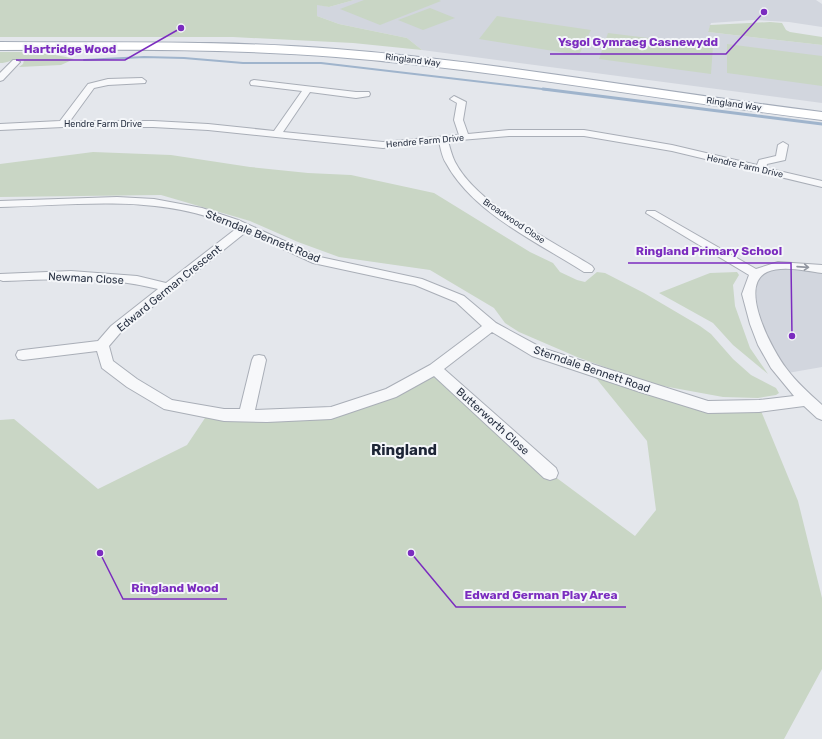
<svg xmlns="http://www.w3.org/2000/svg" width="822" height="739" viewBox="0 0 822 739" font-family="Rubik,sans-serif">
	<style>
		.built { fill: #d2d6de }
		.green { fill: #c9d6c5 }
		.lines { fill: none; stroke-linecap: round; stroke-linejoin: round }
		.stream-far1 { stroke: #9fb4cc; stroke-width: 2 }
		.stream { stroke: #9fb4cc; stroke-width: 3 }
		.street-casing { stroke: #a9aeb7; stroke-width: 2 }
		.primary-casing { stroke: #a3abb8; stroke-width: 2 }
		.street { fill: #f7f8fa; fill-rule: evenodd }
		.primary { fill: #fff; fill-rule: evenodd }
		.oneway { stroke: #9196a0 }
		.labels { text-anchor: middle; stroke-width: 4; stroke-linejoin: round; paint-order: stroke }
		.far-street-label { font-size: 9px; fill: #2b3445; stroke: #f4f6f9 }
		.street-label { font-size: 11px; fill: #2b3445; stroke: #f4f6f9 }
		.district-label { font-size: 15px; font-weight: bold; fill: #1d2536; stroke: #f4f6f9 }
		.leader { fill: none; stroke: #7b2cbf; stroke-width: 1.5 }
		.callout-dot { fill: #7b2cbf; stroke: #f4f6f9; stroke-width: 1.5 }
		.callout-label { font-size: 12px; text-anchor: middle; font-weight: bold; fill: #7b2cbf; stroke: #f4f6f9; stroke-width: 4; stroke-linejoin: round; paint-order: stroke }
	</style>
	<rect width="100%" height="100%" fill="#e4e7ec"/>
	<g class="built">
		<polygon points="354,0 816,0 822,4 822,27 789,22 753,20 711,23 708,32 822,45 822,103 422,50 407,38 339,24 317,16 317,4 329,7"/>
		<polygon points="781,266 822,269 822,367 782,374 748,292 756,274"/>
	</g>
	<g class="green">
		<polygon points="0,0 354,0 329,7 317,5 317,16 339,24 407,38 422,50 353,43 233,37 0,37"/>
		<polygon points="364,0 439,0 441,1 380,25 340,9"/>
		<polygon points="430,8 455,18 423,30 398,20"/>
		<polygon points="497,16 591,30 579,55 479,39"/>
		<polygon points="770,22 782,23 786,30 790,32 822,37 822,45 708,32 710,25"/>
		<polygon points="608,33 713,46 711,74 599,59"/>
		<polygon points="727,44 822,56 822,86 727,73"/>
		<path d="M0 52C26 52 49 52 74 59L61 65 19 67 23 64 24 60C14 57 9 63 0 63Z"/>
		<polygon points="93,152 171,155 250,167 308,173 351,175 434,193 530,252 553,263 560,272 577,280 585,282 597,272 605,273 644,293 700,326 711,334 733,359 751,375 776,388 779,393 776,395 758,398 723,397 652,384 577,357 519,332 505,323 494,308 430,270 339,257 298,242 250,221 161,195 0,197 0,164"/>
		<polygon points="737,272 739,275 733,285 735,306 750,348 768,374 733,345 713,323 659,293 710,273"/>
		<polygon points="587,367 708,407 759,406 798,501 822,598 822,669 784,739 0,739 0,420 14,419 98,489 187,445 209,412 331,413 435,369 550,473 635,536 656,510 647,441"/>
	</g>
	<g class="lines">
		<polyline class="stream-far1" points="84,60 144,57 184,58 243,63 321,63 551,90"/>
		<polyline class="stream" points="543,89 822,124"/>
		<defs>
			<g id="street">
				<polygon points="13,60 16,60 20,62 3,80 0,81 0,73"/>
				<path d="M142 78 146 81 145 83 108 85 94 88 70 121H153L208 124 274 131 302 91 251 85 250 83 251 81 254 80 356 92H369L370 94 369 96 356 98 310 92 283 132 383 142 459 135 454 120 457 103 450 99 454 96 466 102 463 120 468 134 509 130H584L672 145 757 165 759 160 776 156 778 145 783 142 788 145 785 160 767 164 766 168 822 181V187L672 151 584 136H509L448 141C450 148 452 156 455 162 478 206 551 240 592 266L594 269 592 272H584C537 242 473 213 446 163 442 157 441 149 439 142L383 148 208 130 153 127H63L0 130V124L60 121 88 84 108 79Z"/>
				<path d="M117 197 154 199 202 208 238 220 320 257 422 279 464 296 496 323 542 348 708 401 759 400 794 396 771 368 758 345 750 324 742 294 749 275 646 213 647 211H655L756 269 778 262 822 265V273C806 271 783 265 767 272 737 286 773 351 786 368 796 382 809 393 822 405V420L817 418 804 406 759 412 708 413 640 392 532 356 492 332 444 369 556 468 558 473 556 478 550 480 544 478 434 376 396 397 331 419 267 422 224 421 164 409 127 387 102 368 97 351 23 360 18 359 16 355 18 351 23 350 98 341 111 326 158 289C108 276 55 279 3 281L0 280V274L71 271 137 276 166 283 237 228C163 193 79 205 0 207V201ZM246 232 313 263 415 285 456 302 482 326 430 365 386 389 331 407 255 410 266 360 264 356 259 355 254 356 252 360 240 409H224L172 400 137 379 113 361 109 346 121 332Z"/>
			</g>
			<path id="primary" d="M0 42C112 43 224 40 336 49 499 62 660 92 822 112V120C660 100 499 70 336 57 225 48 112 50 0 50Z"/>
		</defs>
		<use href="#street" class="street-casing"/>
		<use href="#primary" class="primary-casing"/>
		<use href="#street" class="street"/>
		<use href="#primary" class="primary"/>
	</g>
	<defs><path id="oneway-shaft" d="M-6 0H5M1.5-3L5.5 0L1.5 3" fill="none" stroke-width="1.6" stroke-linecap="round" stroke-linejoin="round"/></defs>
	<use class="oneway" href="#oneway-shaft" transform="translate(803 267) rotate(4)"/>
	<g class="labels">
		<g class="far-street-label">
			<text transform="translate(413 60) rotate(7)" y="3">Ringland Way</text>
			<text transform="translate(734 104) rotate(8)" y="3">Ringland Way</text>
			<text x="103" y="127">Hendre Farm Drive</text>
			<text transform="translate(425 141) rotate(-5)" y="3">Hendre Farm Drive</text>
			<text transform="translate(745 166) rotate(13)" y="3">Hendre Farm Drive</text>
			<text transform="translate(514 221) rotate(34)" y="3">Broadwood Close</text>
		</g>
		<g class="street-label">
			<text transform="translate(263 236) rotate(22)" y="4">Sterndale Bennett Road</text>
			<text transform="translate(86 278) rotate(3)" y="4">Newman Close</text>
			<text transform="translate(169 288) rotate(-39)" y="4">Edward German Crescent</text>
			<text transform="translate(592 369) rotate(19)" y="4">Sterndale Bennett Road</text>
			<text transform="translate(493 421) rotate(42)" y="4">Butterworth Close</text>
		</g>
		<g class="district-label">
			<text x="404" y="455">Ringland</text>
		</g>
	</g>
	<path class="leader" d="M764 12L726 54H550M181 28L125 60H16M792 336L791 263H628M100 553L123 599H227M411 553L456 607H626"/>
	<g class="callout-dot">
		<circle cx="764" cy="12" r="4"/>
		<circle cx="181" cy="28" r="4"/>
		<circle cx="792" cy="336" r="4"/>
		<circle cx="100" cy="553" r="4"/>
		<circle cx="411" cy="553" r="4"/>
	</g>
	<g class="callout-label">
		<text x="638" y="46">Ysgol Gymraeg Casnewydd</text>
		<text x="70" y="53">Hartridge Wood</text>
		<text x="709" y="255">Ringland Primary School</text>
		<text x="175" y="592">Ringland Wood</text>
		<text x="541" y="599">Edward German Play Area</text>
	</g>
</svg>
